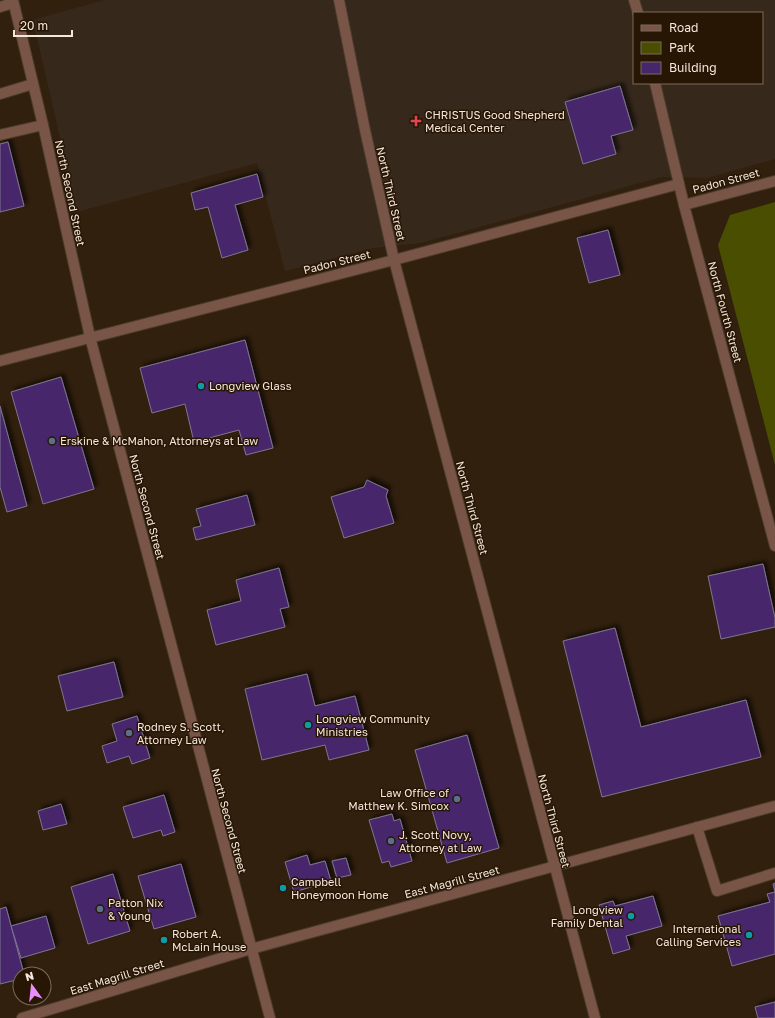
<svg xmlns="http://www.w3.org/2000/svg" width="775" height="1018" viewBox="0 0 775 1018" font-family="'Golos Text',sans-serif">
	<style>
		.medical { fill: #37281c; fill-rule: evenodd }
		.green { fill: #4a4e00 }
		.building { fill: #46276c; stroke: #7f758f; filter: url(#shadow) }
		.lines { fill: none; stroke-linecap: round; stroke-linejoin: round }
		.minor-casing { stroke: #4d3c2b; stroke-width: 12 }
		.minor { stroke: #795548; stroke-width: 10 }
		.health-dot { fill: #e0444e; stroke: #281605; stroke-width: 1.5 }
		.culture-dot { fill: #0f9aa8; stroke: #281605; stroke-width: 1.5 }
		.service-dot { fill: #5c6f8a; stroke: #281605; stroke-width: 1.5 }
		.labels { text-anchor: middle; stroke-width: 3; stroke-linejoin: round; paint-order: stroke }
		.poi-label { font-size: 11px; fill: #f4e7dc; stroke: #281605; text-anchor: start }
		.street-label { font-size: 11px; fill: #f4e7dc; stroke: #281605 }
	</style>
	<defs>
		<filter id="shadow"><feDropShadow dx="3.5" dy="-3.5" stdDeviation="2" flood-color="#0009"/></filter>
	</defs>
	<rect width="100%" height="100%" fill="#32200e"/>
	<path class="medical" d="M104 0H775V159L707 178 662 177 421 243 373 248 285 271 257 163 77 212 33 20ZM634 13H762V83H634Z"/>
	<polygon class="green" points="775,202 775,465 718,245 730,215"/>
	<g class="building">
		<polygon points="620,86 633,130 611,136 616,154 583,164 565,102"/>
		<polygon points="8,142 24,206 0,212 0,144"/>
		<polygon points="257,174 263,197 235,205 248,250 222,258 208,207 195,210 191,193"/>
		<polygon points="608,230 620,275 589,283 577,238"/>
		<polygon points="245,340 273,448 246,455 239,430 194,442 185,404 152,413 140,368"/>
		<polygon points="61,377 94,489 43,504 11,392"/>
		<polygon points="0,406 27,506 7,512 0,487"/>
		<polygon points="367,480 388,490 386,496 394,523 344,538 331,497 364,487"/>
		<polygon points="247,495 255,525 196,540 193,528 201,526 196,509"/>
		<polygon points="763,564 775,618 775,627 721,639 708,576"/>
		<polygon points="279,568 289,607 280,609 285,627 216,645 207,610 241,601 236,580"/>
		<polygon points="615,628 641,727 746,700 761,757 602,797 563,641"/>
		<polygon points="114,662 123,697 67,711 58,676"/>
		<polygon points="307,674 315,706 355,696 369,750 329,760 325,745 262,760 245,689"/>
		<polygon points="137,716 150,758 132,764 129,756 107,763 102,746 117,741 112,724"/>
		<polygon points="467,735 499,848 447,863 415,750"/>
		<polygon points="164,795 175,832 163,836 161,830 133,838 123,807"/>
		<polygon points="61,804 67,824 43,830 38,811"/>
		<polygon points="392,814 394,821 400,819 412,861 391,867 389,861 382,863 369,820"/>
		<polygon points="307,855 310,865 325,861 331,881 294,892 285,862"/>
		<polygon points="346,858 351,875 337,878 332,861"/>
		<polygon points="181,864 196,917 154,929 138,876"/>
		<polygon points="113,874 130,931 88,944 71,887"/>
		<polygon points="775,883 775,954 732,966 718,916 770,902 767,894 775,892 773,884"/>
		<polygon points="653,896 662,926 626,936 630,949 613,954 599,905 613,901 615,906"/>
		<polygon points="6,907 24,974 20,974 20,979 0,984 0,909"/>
		<polygon points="46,916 55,948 21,958 11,926"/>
		<polygon points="775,1002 775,1018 758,1018 755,1007"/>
	</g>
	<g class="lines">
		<defs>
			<g id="minor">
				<polyline points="13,0 43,125 90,337 270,1018"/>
				<polyline points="339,0 365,130 394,260 595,1018"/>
				<polyline points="634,0 638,13"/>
				<polyline points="0,7 13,3"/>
				<polyline points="655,83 684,205 775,546"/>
				<polyline points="0,94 33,84"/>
				<polyline points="0,135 43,125"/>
				<polyline points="684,205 775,181"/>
				<polyline points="0,361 394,260 679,184"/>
				<polyline points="697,827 717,891 775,873"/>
				<polyline points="22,1018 251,949 775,806"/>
			</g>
		</defs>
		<use href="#minor" class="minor-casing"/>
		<use href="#minor" class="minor"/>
	</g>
	<path class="health-dot" d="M414 115h4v4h4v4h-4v4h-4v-4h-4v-4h4z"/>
	<g class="culture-dot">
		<circle cx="201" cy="386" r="4"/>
		<circle cx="308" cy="725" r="4"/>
		<circle cx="283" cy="888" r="4"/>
		<circle cx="631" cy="916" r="4"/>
		<circle cx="749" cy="935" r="4"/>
		<circle cx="164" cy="940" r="4"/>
	</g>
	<g class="service-dot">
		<circle cx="52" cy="441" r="4"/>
		<circle cx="129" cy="733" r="4"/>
		<circle cx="457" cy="799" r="4"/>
		<circle cx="391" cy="841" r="4"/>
		<circle cx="100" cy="909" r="4"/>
	</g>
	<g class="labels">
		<g class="poi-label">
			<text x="425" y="119">CHRISTUS Good Shepherd<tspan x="425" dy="13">Medical Center</tspan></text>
			<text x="209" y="390">Longview Glass</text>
			<text x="60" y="445">Erskine &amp; McMahon, Attorneys at Law</text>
			<text x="316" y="723">Longview Community<tspan x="316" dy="13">Ministries</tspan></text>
			<text x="137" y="731">Rodney S. Scott,<tspan x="137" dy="13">Attorney Law</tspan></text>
			<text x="449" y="797" text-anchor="end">Law Office of<tspan x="449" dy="13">Matthew K. Simcox</tspan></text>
			<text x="399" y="839">J. Scott Novy,<tspan x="399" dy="13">Attorney at Law</tspan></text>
			<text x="291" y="886">Campbell<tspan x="291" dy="13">Honeymoon Home</tspan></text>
			<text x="108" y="907">Patton Nix<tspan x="108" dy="13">&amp; Young</tspan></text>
			<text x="623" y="914" text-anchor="end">Longview<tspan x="623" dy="13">Family Dental</tspan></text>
			<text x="741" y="933" text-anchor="end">International<tspan x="741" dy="13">Calling Services</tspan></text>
			<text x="172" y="938">Robert A.<tspan x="172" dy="13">McLain House</tspan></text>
		</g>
		<g class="street-label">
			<text transform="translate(726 181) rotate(-15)" y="4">Padon Street</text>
			<text transform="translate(70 193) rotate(78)" y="4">North Second Street</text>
			<text transform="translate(391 194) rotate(77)" y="4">North Third Street</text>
			<text transform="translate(337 262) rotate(-14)" y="4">Padon Street</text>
			<text transform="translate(725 312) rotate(75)" y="4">North Fourth Street</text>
			<text transform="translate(147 507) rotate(75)" y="4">North Second Street</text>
			<text transform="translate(472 508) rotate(75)" y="4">North Third Street</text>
			<text transform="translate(229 821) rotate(75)" y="4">North Second Street</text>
			<text transform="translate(554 821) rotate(75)" y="4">North Third Street</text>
			<text transform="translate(452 882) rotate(-15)" y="4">East Magrill Street</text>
			<text transform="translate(117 977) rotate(-17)" y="4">East Magrill Street</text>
		</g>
	</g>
	<rect x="633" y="12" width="130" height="72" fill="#281605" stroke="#7a6a5b"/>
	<rect x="641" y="25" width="20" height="6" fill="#795548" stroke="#7a6a5b"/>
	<text x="669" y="32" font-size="12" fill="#f4e7dc">Road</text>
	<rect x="641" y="42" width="20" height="12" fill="#4a4e00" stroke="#7a6a5b"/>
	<text x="669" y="52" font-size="12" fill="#f4e7dc">Park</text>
	<rect x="641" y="62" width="20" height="12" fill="#46276c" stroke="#7a6a5b"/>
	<text x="669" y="72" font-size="12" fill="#f4e7dc">Building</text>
	<g transform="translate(32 986) rotate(345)"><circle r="19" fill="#281605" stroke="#7a6a5b"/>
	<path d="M0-3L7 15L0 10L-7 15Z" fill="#e88eff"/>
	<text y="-6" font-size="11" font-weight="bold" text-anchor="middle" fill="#f4e7dc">N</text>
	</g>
	<path d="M14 30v6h58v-6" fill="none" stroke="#f4e7dc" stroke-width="2"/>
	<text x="20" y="30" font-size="12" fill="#f4e7dc" stroke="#281605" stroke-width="3" paint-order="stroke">20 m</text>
</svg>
